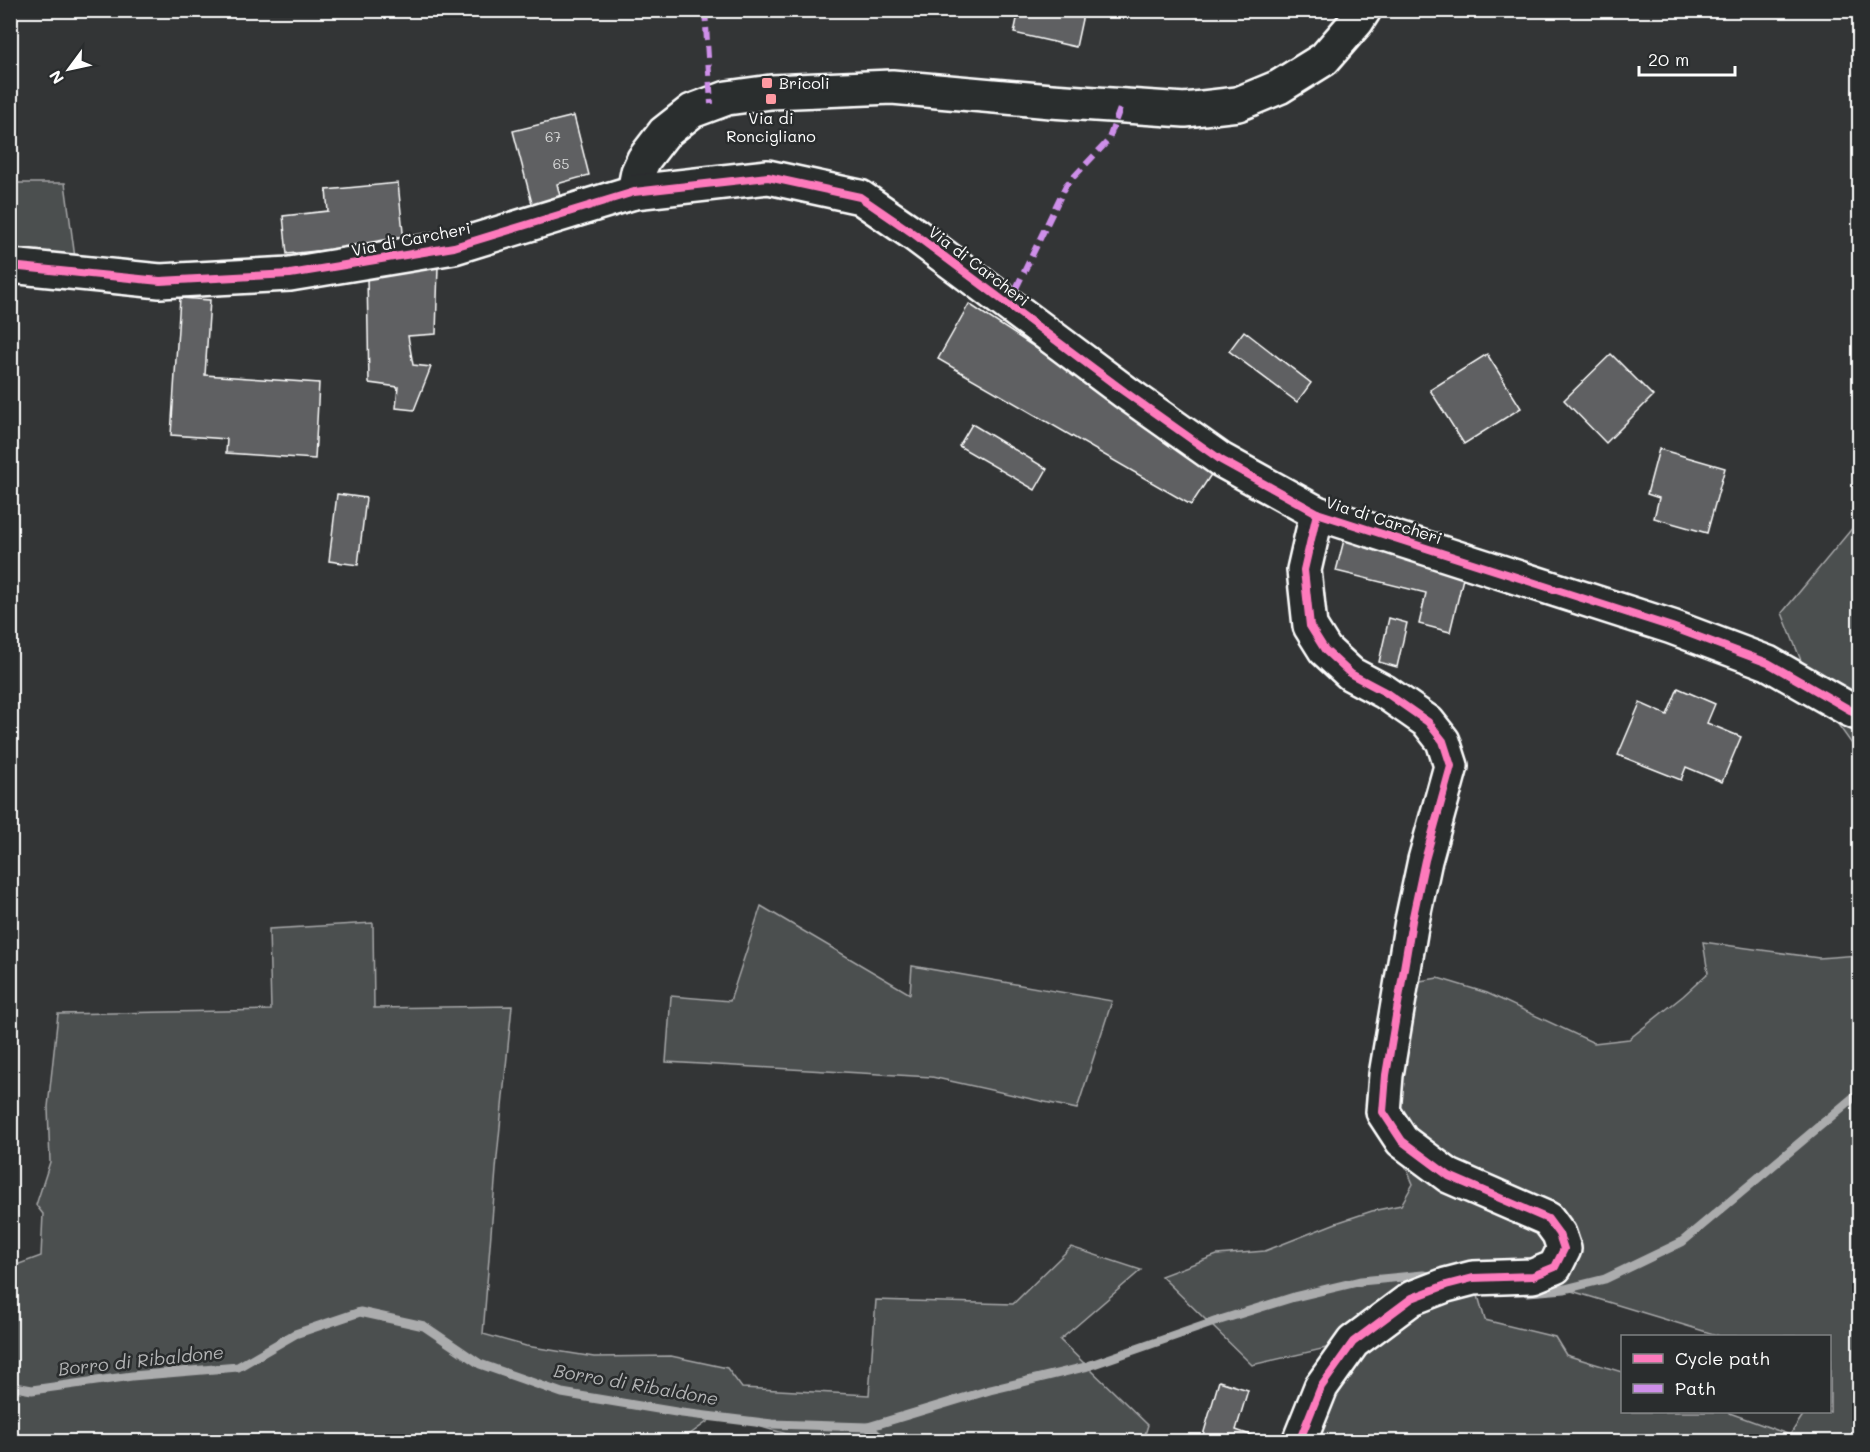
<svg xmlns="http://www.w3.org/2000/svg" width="1870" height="1452" viewBox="0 0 1870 1452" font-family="Mali,sans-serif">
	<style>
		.green { fill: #4c4f50; stroke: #a6a7a8; stroke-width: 1.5; fill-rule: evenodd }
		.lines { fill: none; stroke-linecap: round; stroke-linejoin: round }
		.stream { stroke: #abacad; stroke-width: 9 }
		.building { fill: #5f6162; stroke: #fff; stroke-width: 1.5 }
		.minor-casing { stroke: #fff; stroke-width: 38 }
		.tertiary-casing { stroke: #fff; stroke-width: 38 }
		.minor { stroke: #2a2d2e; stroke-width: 33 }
		.tertiary { stroke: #2a2d2e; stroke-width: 33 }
		.quiet { stroke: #ce8fe9; stroke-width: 6; stroke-dasharray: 12 6; stroke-linecap: butt }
		.cycleway-casing { stroke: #2a2d2e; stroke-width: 11 }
		.cycleway { stroke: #fd7abc; stroke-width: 8 }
		.poi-dot { fill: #ff9aa2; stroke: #2a2d2e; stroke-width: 2 }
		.labels { text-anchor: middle; stroke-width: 5; stroke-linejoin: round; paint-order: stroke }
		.number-label { font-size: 14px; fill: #d7d8d8 }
		.poi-label { font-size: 16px; fill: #fff; stroke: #2a2d2e; text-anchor: start }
		.street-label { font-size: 16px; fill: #fff; stroke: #2a2d2e }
		.water-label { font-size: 18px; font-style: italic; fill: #b2b3b4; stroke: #2a2d2e }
	</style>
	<rect width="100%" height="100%" fill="#333536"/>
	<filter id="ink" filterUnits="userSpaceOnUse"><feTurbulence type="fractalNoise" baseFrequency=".0167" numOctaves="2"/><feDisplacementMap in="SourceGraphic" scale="12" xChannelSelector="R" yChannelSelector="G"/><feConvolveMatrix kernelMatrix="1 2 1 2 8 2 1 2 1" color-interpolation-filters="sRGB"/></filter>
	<g filter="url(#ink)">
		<g class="green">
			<polygon points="11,183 65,183 77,273 11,266"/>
			<polygon points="1859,520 1859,754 1812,688 1782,613"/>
			<polygon points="761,906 910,994 912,966 1112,1001 1077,1109 932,1077 666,1062 671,996 730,1001"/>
			<polygon points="373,923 374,1008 512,1006 497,1157 483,1334 526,1346 594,1357 671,1356 727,1368 742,1388 869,1395 876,1300 1013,1304 1071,1247 1141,1270 1060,1340 1148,1425 1143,1441 811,1441 737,1420 714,1417 679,1442 11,1441 11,1267 41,1256 43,1214 36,1205 50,1162 48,1107 58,1014 271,1010 269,929"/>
			<path d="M1703 942 1819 958 1859 955V1441H1299L1352 1342 1252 1365 1161 1276 1217 1255 1265 1251 1336 1223 1372 1211 1401 1205 1413 1184 1383 1112 1402 984 1438 978 1487 993 1594 1043 1629 1039 1683 996 1708 973ZM1533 1276 1565 1289 1720 1336H1830V1412H1805L1790 1435 1727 1412H1622V1372L1566 1355 1555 1337 1485 1320 1473 1278Z"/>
		</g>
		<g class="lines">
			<g class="stream">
				<polyline points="1528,1292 1565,1289 1605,1279 1682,1242 1860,1092"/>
				<polyline points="10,1386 32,1390 132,1376 238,1367 295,1334 360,1312 424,1326 480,1364 562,1393 682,1413 772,1424 868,1427 990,1390 1085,1367 1220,1320 1294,1297 1361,1281 1423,1275 1438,1277"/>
				<polyline points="868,1427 886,1442"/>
			</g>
		</g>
		<g class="building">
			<polygon points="1019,10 1084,10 1076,47 1014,33"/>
			<polygon points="574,116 589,175 557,184 562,204 534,211 513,131"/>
			<polygon points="398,183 404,242 287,254 283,216 328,211 326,190"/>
			<polygon points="438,266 436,334 408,336 413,365 431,367 414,410 396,408 398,387 369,383 367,277"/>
			<polygon points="180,298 210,300 205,375 319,383 315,459 226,453 227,439 171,435"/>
			<polygon points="969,304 1216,467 1191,505 938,359"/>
			<polygon points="1244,331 1311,383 1297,402 1229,351"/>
			<polygon points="1487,354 1521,408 1464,444 1430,390"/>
			<polygon points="1611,354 1653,396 1606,443 1564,400"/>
			<polygon points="972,424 1047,469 1035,490 959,446"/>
			<polygon points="1659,449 1725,468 1707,533 1654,518 1659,498 1647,494"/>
			<polygon points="337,494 366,498 358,565 329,561"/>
			<polygon points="1344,540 1465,570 1450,632 1419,624 1426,593 1336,571"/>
			<polygon points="1389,618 1407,623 1397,667 1379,662"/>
			<polygon points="1678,688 1715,704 1707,723 1741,737 1722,782 1686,767 1681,780 1618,755 1640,703 1667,715"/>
			<polygon points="1219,1381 1248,1390 1236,1430 1270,1442 1201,1442"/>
		</g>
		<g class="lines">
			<defs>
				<g id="minor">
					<polyline points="634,192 638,172 644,159 664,133 692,111 727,98 771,92 892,87 1051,101 1185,110 1238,104 1279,87 1324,59 1357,21 1364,10"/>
					<polyline points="1299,1442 1321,1387 1353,1342 1412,1298 1446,1285 1473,1278 1533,1276 1555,1267 1564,1249 1559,1234 1548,1219 1449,1176 1402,1141 1383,1112 1386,1075 1412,921 1425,860 1451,766 1443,741 1428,722 1385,692 1351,674 1325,650 1310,626 1304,570 1317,513"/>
				</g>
				<polyline id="tertiary" points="10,266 160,281 290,274 454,247 634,192 768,177 860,197 914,234 1125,392 1221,460 1317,513 1672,627 1768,663 1850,710 1860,714"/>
			</defs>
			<use href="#minor" class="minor-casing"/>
			<use href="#tertiary" class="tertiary-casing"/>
			<use href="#minor" class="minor"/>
			<use href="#tertiary" class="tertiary"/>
			<g class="quiet">
				<polyline points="705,10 711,104"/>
				<polyline points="1008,305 1066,185 1108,141 1121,106"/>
			</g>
			<defs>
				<g id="cycleway">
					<polyline points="10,266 160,281 290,274 454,247 634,192 768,177 860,197 914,234 1125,392 1221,460 1317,513 1672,627 1768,663 1850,710 1860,714"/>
					<polyline points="1299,1442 1321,1387 1353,1342 1412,1298 1446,1285 1473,1278 1533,1276 1555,1267 1564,1249 1559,1234 1548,1219 1449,1176 1402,1141 1383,1112 1386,1075 1412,921 1425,860 1451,766 1443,741 1428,722 1385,692 1351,674 1325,650 1310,626 1304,570 1317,513"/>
				</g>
			</defs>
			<use href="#cycleway" class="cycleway-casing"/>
			<use href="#cycleway" class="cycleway"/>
		</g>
	</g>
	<g class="poi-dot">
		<rect x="761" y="77" width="12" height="12" rx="3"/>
		<rect x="765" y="93" width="12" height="12" rx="3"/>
	</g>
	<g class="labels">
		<g class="number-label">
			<text x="553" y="142">67</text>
			<text x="561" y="169">65</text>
		</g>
		<g class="poi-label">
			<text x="779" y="89">Bricoli</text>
			<text x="771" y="124" text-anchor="middle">Via di<tspan x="771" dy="18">Roncigliano</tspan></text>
		</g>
		<g class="street-label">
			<text transform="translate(411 239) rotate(-11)" y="6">Via di Carcheri</text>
			<text transform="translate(979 266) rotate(37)" y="6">Via di Carcheri</text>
			<text transform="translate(1384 520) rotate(18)" y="6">Via di Carcheri</text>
		</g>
		<g class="water-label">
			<text transform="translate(141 1361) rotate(-6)" y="6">Borro di Ribaldone</text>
			<text transform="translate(636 1385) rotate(10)" y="6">Borro di Ribaldone</text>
		</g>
	</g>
	<rect width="1870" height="1452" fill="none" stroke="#2a2d2e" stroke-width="36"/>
	<rect x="18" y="18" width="1834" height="1416" fill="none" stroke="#fff" stroke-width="2" filter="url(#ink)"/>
	<rect x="1621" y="1335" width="210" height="78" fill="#2a2d2e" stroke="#7f8182" stroke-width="1.5"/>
	<rect x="1633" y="1354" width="30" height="9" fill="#fd7abc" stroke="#7f8182" stroke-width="1.5"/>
	<text x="1675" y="1365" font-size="18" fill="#ffffff">Cycle path</text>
	<rect x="1633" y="1384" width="30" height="9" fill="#ce8fe9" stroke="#7f8182" stroke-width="1.5"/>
	<text x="1675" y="1395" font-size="18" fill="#ffffff">Path</text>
	<g transform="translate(69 69) rotate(237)" stroke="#2a2d2e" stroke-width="4.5" paint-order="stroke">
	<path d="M0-4.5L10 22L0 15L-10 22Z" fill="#ffffff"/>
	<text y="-9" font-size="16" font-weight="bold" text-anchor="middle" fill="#ffffff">N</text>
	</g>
	<path d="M1639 66v9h96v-9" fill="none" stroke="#ffffff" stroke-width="3"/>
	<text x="1648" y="66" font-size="18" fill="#ffffff" stroke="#2a2d2e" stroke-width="4.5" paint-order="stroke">20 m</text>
</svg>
